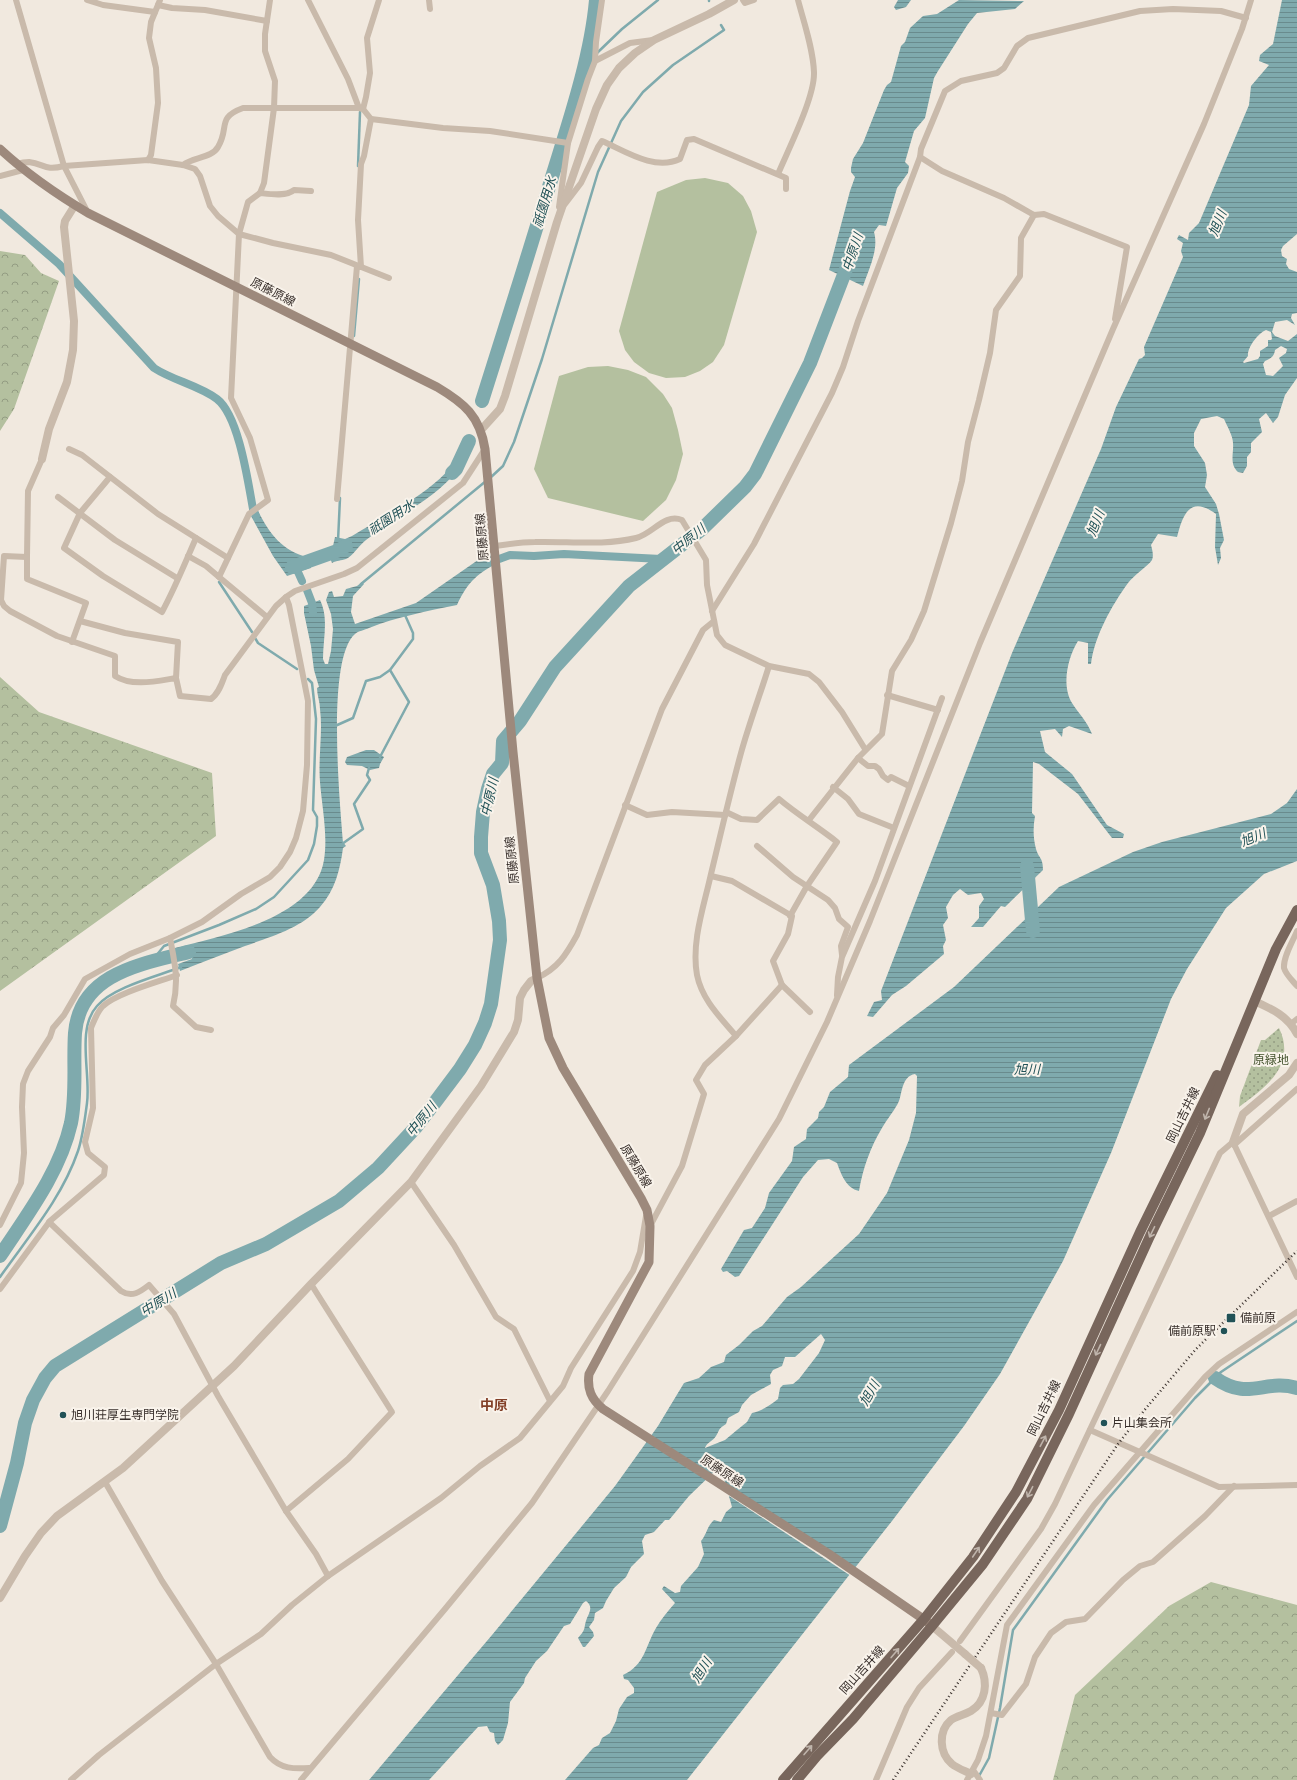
<svg xmlns="http://www.w3.org/2000/svg" width="1297" height="1780" viewBox="0 0 1297 1780" font-family="Rubik,'Noto Sans JP',sans-serif">
	<style>
		.grass { fill: url(#grass-dots) }
		.forest { fill: url(#forest-crowns) }
		.garden { fill: #b4c09f }
		.water { fill: url(#water-rules); fill-rule: evenodd }
		.pier { fill: #f1e9df }
		.lines { fill: none; stroke-linecap: round; stroke-linejoin: round }
		.stream { stroke: #7faaad; stroke-width: 2.5 }
		.canal { stroke: #7faaad; stroke-width: 8 }
		.river { stroke: #7faaad; stroke-width: 14 }
		.minor { stroke: #c9baab; stroke-width: 6 }
		.tertiary { stroke: #c9baab; stroke-width: 8 }
		.secondary { stroke: #9d897c; stroke-width: 9 }
		.primary { stroke: #78665c; stroke-width: 10 }
		.rail { stroke: #372e2a; stroke-width: 2.5; stroke-dasharray: 1 3; stroke-linecap: butt }
		.tertiary-bridge { stroke: #c9baab; stroke-width: 8 }
		.oneway { stroke: #bfb4ab }
		.poi-dot { fill: #215257; stroke: #f9f3eb; stroke-width: 1.5 }
		.labels { text-anchor: middle; stroke-width: 4; stroke-linejoin: round; paint-order: stroke }
		.street-label { font-size: 12px; fill: #372e2a; stroke: #f9f3eb }
		.park-label { font-size: 12px; fill: #45542f; stroke: #f9f3eb }
		.poi-label { font-size: 12px; fill: #372e2a; stroke: #f9f3eb; text-anchor: start }
		.water-label { font-size: 13px; font-style: italic; fill: #215257; stroke: #f9f3eb }
		.quarter-label { font-size: 14px; font-weight: bold; fill: #823f27; stroke: #f9f3eb }
	</style>
	<defs>
		<pattern id="grass-dots" width="8" height="8" patternUnits="userSpaceOnUse"><rect width="8" height="8" fill="#b4c09f"/><path d="M2 2h.1M6 6h.1" fill="none" stroke="#939c82" stroke-width="1.8" stroke-linecap="round"/></pattern>
		<pattern id="forest-crowns" width="20" height="18" patternUnits="userSpaceOnUse"><rect width="20" height="18" fill="#b4c09f"/><path d="M2 6a3 3 0 1 1 6 0M12 15a3 3 0 1 1 6 0" fill="none" stroke="#939c82"/></pattern>
		<pattern id="water-rules" width="6" height="5" patternUnits="userSpaceOnUse"><rect width="6" height="5" fill="#7faaad"/><path d="M0 2.5h6" fill="none" stroke="#698b8d"/></pattern>
	</defs>
	<rect width="100%" height="100%" fill="#f1e9df"/>
	<path class="grass" d="M1279 1028C1297 1065 1265 1088 1239 1107L1240 1096 1261 1040H1265Z"/>
	<g class="forest">
		<polygon points="0,251 25,255 41,273 59,281 14,409 0,431"/>
		<polygon points="0,677 39,712 212,773 216,836 0,991"/>
		<polygon points="1211,1582 1297,1605 1297,1780 1053,1780 1075,1695 1169,1606"/>
	</g>
	<g class="garden">
		<polygon points="705,178 728,183 743,196 751,211 757,232 724,345 713,362 700,371 685,377 666,378 649,373 634,362 625,350 619,331 657,192 686,180"/>
		<polygon points="608,366 628,370 646,377 663,394 672,408 678,430 683,454 676,480 666,500 643,521 548,498 534,469 559,376 588,367"/>
	</g>
	<g class="water">
		<polygon points="898,0 911,0 906,7 896,10 894,7"/>
		<path d="M959 0 1024 1 1015 9 977 13 968 24 938 71 934 78 925 118 914 131 905 162 909 166 908 173 897 188 886 226 879 225 874 232C879 249 869 269 863 286L829 270 850 191 855 177 851 172V168L853 159 863 143 884 90 887 85 891 82 901 46 905 42 910 28 923 16 937 14Z"/>
		<path d="M1282 0H1297V234L1283 246 1281 250 1282 256 1287 259 1286 264 1289 269 1297 272V313L1292 314 1291 318 1295 325 1287 320 1275 322 1272 332 1275 336 1288 341 1297 334V378L1285 395 1278 417 1273 423 1266 413 1259 419 1262 432 1251 443V452L1247 457V466L1243 473 1238 472C1229 464 1234 453 1233 443 1233 436 1227 426 1224 419L1217 416 1201 419 1194 433V446L1205 463 1207 475 1205 487 1216 504 1219 514 1224 540 1220 548 1221 558 1218 565 1215 547 1216 514C1190 495 1183 514 1177 537L1158 534 1151 545C1152 549 1154 555 1152 560 1148 566 1134 575 1128 583 1112 605 1094 637 1091 664H1088V643L1078 641C1068 657 1061 685 1072 703 1079 714 1087 721 1092 734L1069 726 1063 729 1062 737 1055 729 1040 731 1045 752 1072 774 1107 825 1124 834 1123 838H1112L1078 794 1039 764 1033 762 1032 813 1035 816C1033 827 1033 838 1036 849 1039 859 1043 857 1043 870L1005 907 1001 906 983 927H971L979 918V906L984 899 981 893 968 895 960 889 953 895 946 907 948 918 943 925 946 940 943 946 944 954 906 986 892 995 873 1017 867 1016 874 1002 882 1000 881 991 1012 653 1101 449 1116 407 1139 359 1142 358 1145 355 1144 347 1183 257 1181 251 1183 243 1177 239 1179 235 1188 240 1189 233 1199 223 1249 105 1251 86 1269 65 1259 61 1260 55 1273 44ZM1266 330 1271 332 1272 339 1271 340H1268V346L1260 351V356L1258 359 1244 363 1243 362 1248 356C1247 348 1258 333 1266 330ZM1281 346 1287 349 1286 353 1279 358 1283 366 1273 376 1266 375 1263 364 1265 361C1271 358 1274 357 1275 350Z"/>
		<path d="M456 454 464 459 463 463C439 498 399 514 366 540 360 544 352 557 346 559 341 561 337 560 332 563L328 553 333 546 335 537 345 539 352 536C380 519 430 493 450 468 453 464 455 459 456 454Z"/>
		<path d="M258 511C269 533 283 552 308 557L311 568 287 576 273 556 251 516Z"/>
		<path d="M491 553 492 566C473 577 466 586 457 605 427 611 397 617 369 628 365 630 358 631 355 634 326 659 340 803 343 842L346 846 343 848C340 870 335 890 320 907 302 928 270 937 245 946 223 954 201 963 180 971L178 964 192 959V957L188 955 177 959 175 948C223 935 314 919 324 860 328 835 322 807 320 782 318 758 323 732 320 709 320 702 317 695 317 688L319 687 314 670 311 646 304 613V606L320 600C329 618 323 639 323 659L325 664H328L331 651 333 629 331 614 326 600 329 592 332 591 334 597 343 596 346 589 357 586 362 582 364 584 353 596 351 612 355 624 416 603 478 560Z"/>
		<polygon points="366,750 374,750 384,757 380,764 379,768 370,770 362,766 347,765 345,762 347,757"/>
		<path d="M1297 789V861L1264 874 1226 908 1187 969 1171 999 1111 1153 1063 1261 1000 1374 964 1426 892 1521 687 1780H565L593 1748 599 1745 602 1738 610 1733 616 1721 619 1709 627 1697 634 1693V1688L628 1680 624 1679 623 1675C645 1665 645 1647 656 1628 661 1619 668 1611 675 1603 671 1598 666 1594 662 1589L664 1586 675 1593 680 1592 681 1586 698 1567 704 1554 701 1541C707 1534 707 1526 714 1520L721 1522 726 1512 732 1507 721 1468H718L689 1496 669 1520H665L654 1532 645 1535 642 1541 644 1554 631 1567 626 1577 614 1588 606 1601 603 1608 595 1613 594 1620 589 1627 593 1632 594 1636 585 1647H583L578 1638C587 1628 583 1629 587 1618 590 1612 593 1606 586 1601L583 1603 570 1624 564 1626 547 1651 536 1661 525 1678 524 1683 510 1702 508 1723 503 1740 498 1745 495 1741 494 1733 490 1732 487 1726 478 1727 429 1780H369L492 1635 615 1486 658 1426 684 1383 699 1378 711 1367 724 1362 726 1355 739 1345 753 1331 762 1326 787 1297 801 1287 859 1234 887 1193 909 1140 916 1113 917 1076 915 1074C902 1076 902 1093 899 1101 895 1110 887 1119 882 1128 870 1148 863 1168 859 1191 846 1188 841 1174 837 1163L829 1159 818 1160 803 1177 739 1276 735 1277 727 1271 723 1272 721 1269 744 1230 752 1228 765 1208 769 1193 792 1161 794 1147 806 1139 807 1129 818 1118 819 1112 824 1107 830 1092 848 1077 849 1065 954 987 1059 887 1133 852 1162 842 1271 814 1287 803ZM821 1334 825 1340 819 1353 799 1379 793 1384 783 1385 780 1388 778 1399C770 1405 762 1411 752 1413L747 1422 737 1430 725 1440 705 1448C707 1442 713 1441 716 1436 720 1429 718 1429 726 1424L728 1418 739 1412 742 1405 751 1395 771 1384 770 1375 773 1370 782 1366 785 1357H795Z"/>
	</g>
	<polygon class="pier" points="723,1482 856,1570 851,1576 726,1494"/>
	<g class="lines">
		<g class="stream">
			<polyline points="709,1 709,0"/>
			<polyline points="597,53 622,29 658,0"/>
			<polyline points="584,68 594,56"/>
			<polyline points="358,166 360,112"/>
			<polyline points="354,336 359,279"/>
			<polyline points="490,478 503,466 514,442 542,359 598,172 621,121 643,92 673,65 724,30 721,25"/>
			<polyline points="338,541 340,498"/>
			<polyline points="219,582 252,632"/>
			<polyline points="361,584 486,481"/>
			<polyline points="255,638 258,643 297,669"/>
			<polyline points="335,726 353,718 366,681 380,677 390,670"/>
			<polyline points="380,757 409,702 390,670 413,639 413,633 405,615"/>
			<polyline points="342,844 363,829 354,804 370,780 367,775 369,768"/>
			<polyline points="151,962 164,946 219,925 256,909 274,897 308,860 314,844 317,826 317,817 313,810 316,719 312,683 308,679"/>
			<path d="M0 1277C28 1237 62 1198 78 1151 83 1136 85 1118 87 1103 91 1074 76 1029 97 1006 113 987 158 976 181 967"/>
			<polyline points="979,1776 989,1758 1000,1708 1013,1630 1107,1500 1195,1398 1221,1372 1297,1321"/>
		</g>
		<g class="canal">
			<path d="M0 213 59 264 154 368C174 381 198 385 217 399 239 416 248 482 253 509L256 516"/>
			<polyline points="491,562 510,555 534,556 564,554 661,559"/>
			<polyline points="291,565 298,572 302,581"/>
			<polyline points="307,590 312,603 313,613"/>
		</g>
		<g class="river">
			<path d="M482 401C506 326 529 252 552 177 569 122 591 57 596 0"/>
			<polyline points="452,473 456,469 469,441"/>
			<polyline points="292,567 337,551 346,546"/>
			<polyline points="1027,866 1033,931"/>
			<path d="M0 1256C27 1215 60 1172 71 1123 77 1093 73 1063 75 1033 80 973 142 964 189 952"/>
			<path d="M1215 1378C1249 1402 1265 1378 1297 1388"/>
			<polyline points="0,1526 17,1463 25,1423 33,1400 45,1378 55,1366 221,1263 266,1244 339,1201 378,1168 416,1127 436,1101 460,1069 475,1045 485,1023 491,1004 500,940 499,921 493,885 481,853 481,837 483,812 488,789 493,774 502,763 503,741 520,721 555,667 629,586 702,529 745,487 755,474 810,363 850,259"/>
		</g>
		<g class="minor">
			<polyline points="16,0 64,166 87,211"/>
			<polyline points="87,0 103,5 155,12"/>
			<polyline points="308,0 348,79 359,108"/>
			<polyline points="429,0 430,9"/>
			<polyline points="743,0 745,3 754,0"/>
			<polyline points="158,5 172,8 205,10 267,21"/>
			<polyline points="595,61 630,43 653,40"/>
			<polyline points="363,109 366,97 370,73 367,38 379,0"/>
			<polyline points="920,157 942,171 1004,198 1034,215 1044,214 1127,247 1115,319"/>
			<polyline points="148,160 151,155 158,103 156,68 149,38 151,22 160,0"/>
			<path d="M16 164C20 163 25 162 29 162 45 164 44 171 64 166L148 160 183 165 195 169 200 176 210 206 218 216 239 234 273 243 331 255 389 278"/>
			<path d="M183 165C193 157 212 158 218 147 230 127 216 118 243 108H359L363 109 371 119 443 128 490 131 568 143"/>
			<path d="M778 174C788 150 815 97 814 72 813 48 804 23 798 0"/>
			<polyline points="0,176 23,170"/>
			<path d="M260 193C269 194 286 197 294 190L311 191"/>
			<path d="M565 204 581 183 598 147 602 141C625 151 654 171 680 159L687 140 694 139 786 178V189"/>
			<polyline points="559,207 568,143 588,79 595,61 596,42 602,0"/>
			<polyline points="361,267 358,220 361,164 364,156 371,119"/>
			<polyline points="69,449 82,455 158,514 228,558"/>
			<path d="M42 459 28 491 27 557 4 556 1 600 4 606 10 611 57 636 115 656V676C132 687 157 681 176 678L180 696 211 699C219 693 222 683 225 675L276 606 286 597 295 591 344 574 357 568 463 483 485 449"/>
			<path d="M110 477 80 513 64 548 103 576 162 612C175 588 185 563 196 538"/>
			<polyline points="58,497 115,540 177,578"/>
			<polyline points="337,499 357,266"/>
			<path d="M495 546C508 544 522 542 535 542 568 541 603 546 636 538 653 534 664 513 682 520L706 560 707 585 717 635 725 645 769 666 809 674 819 682 842 712 865 749"/>
			<polyline points="188,556 206,566 219,577"/>
			<polyline points="27,557 27,579 86,603 72,642"/>
			<polyline points="712,611 754,544 832,393 843,367 858,321 920,157 921,149 945,91 961,81 997,73 1004,68 1017,46 1028,38 1140,11 1173,9 1221,11 1246,18"/>
			<polyline points="267,617 219,577 249,514 268,500 250,438 231,398 239,234 248,202 260,193 264,183 274,108 275,81 265,51 265,34 270,0"/>
			<polyline points="80,621 125,633 178,642 176,678"/>
			<polyline points="887,695 938,710"/>
			<polyline points="858,758 868,766 875,766 879,769 883,776 888,780 891,777 909,786"/>
			<polyline points="833,787 848,799 859,814 894,828"/>
			<polyline points="625,805 647,815 672,812 725,815"/>
			<path d="M726 812 741 819 757 820 779 799C798 815 818 827 837 842L807 886 790 916"/>
			<polyline points="809,820 858,758 882,734 892,671 911,640 924,611 951,523 962,481 968,442 979,400 990,353 996,310 1020,276 1021,238 1034,215"/>
			<polyline points="757,846 793,877 828,900 835,908 839,919 848,927 841,946 842,955"/>
			<polyline points="711,876 732,881 792,916 788,934 773,961 782,985 810,1012"/>
			<path d="M1297 931C1293 941 1283 957 1284 968 1286 975 1293 981 1297 986"/>
			<path d="M170 938C175 964 179 980 173 1006L196 1027 211 1030"/>
			<path d="M537 978C558 968 566 955 577 935L662 709 703 630 714 621"/>
			<polyline points="837,995 838,977 842,957 875,881 942,698"/>
			<polyline points="1292,1023 1297,1019"/>
			<path d="M736 1036C721 1018 702 1000 697 975 691 942 704 906 711 874 721 833 730 793 741 753 749 724 760 695 769 666"/>
			<polyline points="1234,1145 1297,1089"/>
			<polyline points="411,1182 454,1245 496,1317 514,1329 550,1401"/>
			<polyline points="1269,1216 1297,1201"/>
			<path d="M49 1222 121 1291C132 1298 140 1292 149 1285L174 1314 218 1396 286 1511 316 1554 328 1576"/>
			<polyline points="0,1225 21,1183 24,1153 22,1107 23,1084 28,1071 50,1037 53,1028 64,1015 85,979 130,954 170,938 202,922 241,894 270,877 280,867 290,852 296,838 303,811 307,765 308,701 289,605 286,597"/>
			<polyline points="650,1226 682,1166 704,1094 696,1080 705,1065 736,1036 782,985"/>
			<path d="M0 1289 50 1221 104 1175 105 1167 88 1153 85 1142 93 1108 91 1028C94 1021 97 1012 103 1006 117 993 158 982 177 975"/>
			<polyline points="1090,1430 1219,1487 1297,1485"/>
			<path d="M105 1482 162 1581 216 1664 270 1757C281 1769 294 1769 309 1768"/>
			<polyline points="286,1511 348,1459 392,1412 311,1284"/>
			<polyline points="960,1641 1041,1529 1055,1504 1220,1153 1233,1142 1297,1277"/>
			<polyline points="991,1713 1002,1715 1026,1684 1035,1657 1051,1633 1066,1622 1085,1619 1123,1580 1140,1566 1153,1562 1205,1516 1234,1486"/>
			<polyline points="973,1770 980,1780"/>
			<polyline points="71,1780 99,1755 216,1664 261,1634 292,1605 328,1576 441,1498 480,1466 520,1438 563,1386 571,1368 633,1271 640,1252 646,1216"/>
			<polyline points="301,1780 445,1609 532,1503 608,1391 779,1119 827,1022 870,921 980,643 1113,329 1204,124 1242,29 1251,0"/>
			<polyline points="876,1780 907,1707 919,1688 952,1652"/>
			<polyline points="967,1780 978,1760 986,1736 1007,1625 1094,1505 1205,1377 1219,1364 1297,1312"/>
		</g>
		<g class="tertiary">
			<polyline points="481,430 500,409 505,396 557,222 596,109 607,85 619,68 635,53 654,40 709,14 734,0"/>
			<polyline points="42,459 49,429 67,382 73,350 74,321 64,227 65,221 75,205"/>
			<path d="M1254 1001C1272 1009 1288 1016 1297 1034"/>
			<polyline points="1233,1142 1243,1114 1289,1075 1297,1063"/>
			<polyline points="0,1598 25,1556 41,1533 57,1516 123,1468 234,1366 311,1284 411,1182 481,1086 514,1032 518,1020 520,998 524,990 531,981 537,978"/>
			<polyline points="932,1626 965,1654"/>
			<path d="M971 1774C965 1771 957 1768 952 1764 939 1753 938 1731 951 1720 957 1716 964 1715 971 1711 986 1702 988 1683 981 1668"/>
		</g>
		<path class="secondary" d="M0 149C27 174 56 194 88 213L437 387C464 403 480 416 485 449L513 752 537 978 549 1038 563 1068 641 1198 647 1210 650 1226 649 1262 589 1374C587 1389 591 1399 603 1409L829 1554 929 1623"/>
		<g class="primary">
			<polyline points="783,1780 924,1619 973,1557 1016,1492 1059,1410 1140,1232 1217,1075"/>
			<polyline points="797,1780 817,1756 853,1719 932,1626 983,1564 1027,1499 1069,1414 1150,1236 1200,1133 1276,949 1297,910"/>
		</g>
		<polyline class="rail" points="893,1780 1118,1444 1147,1407 1196,1349 1297,1251"/>
		<polyline class="tertiary-bridge" points="965,1654 981,1668"/>
	</g>
	<defs><path id="oneway-shaft" d="M-6 0H5M1.5-3L5.5 0L1.5 3" fill="none" stroke-width="1.6" stroke-linecap="round" stroke-linejoin="round"/></defs>
	<g class="oneway">
		<use href="#oneway-shaft" transform="translate(1207 1114) rotate(112)"/>
		<use href="#oneway-shaft" transform="translate(1152 1232) rotate(116)"/>
		<use href="#oneway-shaft" transform="translate(1098 1350) rotate(115)"/>
		<use href="#oneway-shaft" transform="translate(1043 1441) rotate(-62)"/>
		<use href="#oneway-shaft" transform="translate(1030 1492) rotate(117)"/>
		<use href="#oneway-shaft" transform="translate(976 1552) rotate(-56)"/>
		<use href="#oneway-shaft" transform="translate(895 1653) rotate(-50)"/>
		<use href="#oneway-shaft" transform="translate(808 1750) rotate(-49)"/>
	</g>
	<g class="poi-dot">
		<rect x="1226" y="1313" width="10" height="10" rx="2"/>
		<circle cx="1224" cy="1331" r="4"/>
		<circle cx="63" cy="1415" r="4"/>
		<circle cx="1104" cy="1423" r="4"/>
	</g>
	<g class="labels">
		<g class="street-label">
			<text transform="translate(273 292) rotate(27)" y="4">原藤原線</text>
			<text transform="translate(482 537) rotate(-95)" y="4">原藤原線</text>
			<text transform="translate(512 860) rotate(-96)" y="4">原藤原線</text>
			<text transform="translate(1183 1115) rotate(-64)" y="4">岡山吉井線</text>
			<text transform="translate(636 1166) rotate(59)" y="4">原藤原線</text>
			<text transform="translate(1044 1408) rotate(-64)" y="4">岡山吉井線</text>
			<text transform="translate(722 1471) rotate(33)" y="4">原藤原線</text>
			<text transform="translate(862 1670) rotate(-48)" y="4">岡山吉井線</text>
		</g>
		<g class="park-label">
			<text x="1271" y="1064">原緑地</text>
		</g>
		<g class="poi-label">
			<text x="1240" y="1322">備前原</text>
			<text x="1216" y="1335" text-anchor="end">備前原駅</text>
			<text x="71" y="1419">旭川荘厚生専門学院</text>
			<text x="1112" y="1427">片山集会所</text>
		</g>
		<g class="water-label">
			<text transform="translate(544 202) rotate(-73)" y="5">祇園用水</text>
			<text transform="translate(1217 223) rotate(-68)" y="5">旭川</text>
			<text transform="translate(852 252) rotate(-71)" y="5">中原川</text>
			<text transform="translate(391 517) rotate(-33)" y="5">祇園用水</text>
			<text transform="translate(1095 523) rotate(-68)" y="5">旭川</text>
			<text transform="translate(688 539) rotate(-39)" y="5">中原川</text>
			<text transform="translate(489 797) rotate(-77)" y="5">中原川</text>
			<text transform="translate(1253 837) rotate(-22)" y="5">旭川</text>
			<text x="1027" y="1074">旭川</text>
			<text transform="translate(421 1119) rotate(-51)" y="5">中原川</text>
			<text transform="translate(158 1302) rotate(-32)" y="5">中原川</text>
			<text transform="translate(869 1393) rotate(-60)" y="5">旭川</text>
			<text transform="translate(701 1670) rotate(-58)" y="5">旭川</text>
		</g>
		<g class="quarter-label">
			<text x="494" y="1410">中原</text>
		</g>
	</g>
</svg>
